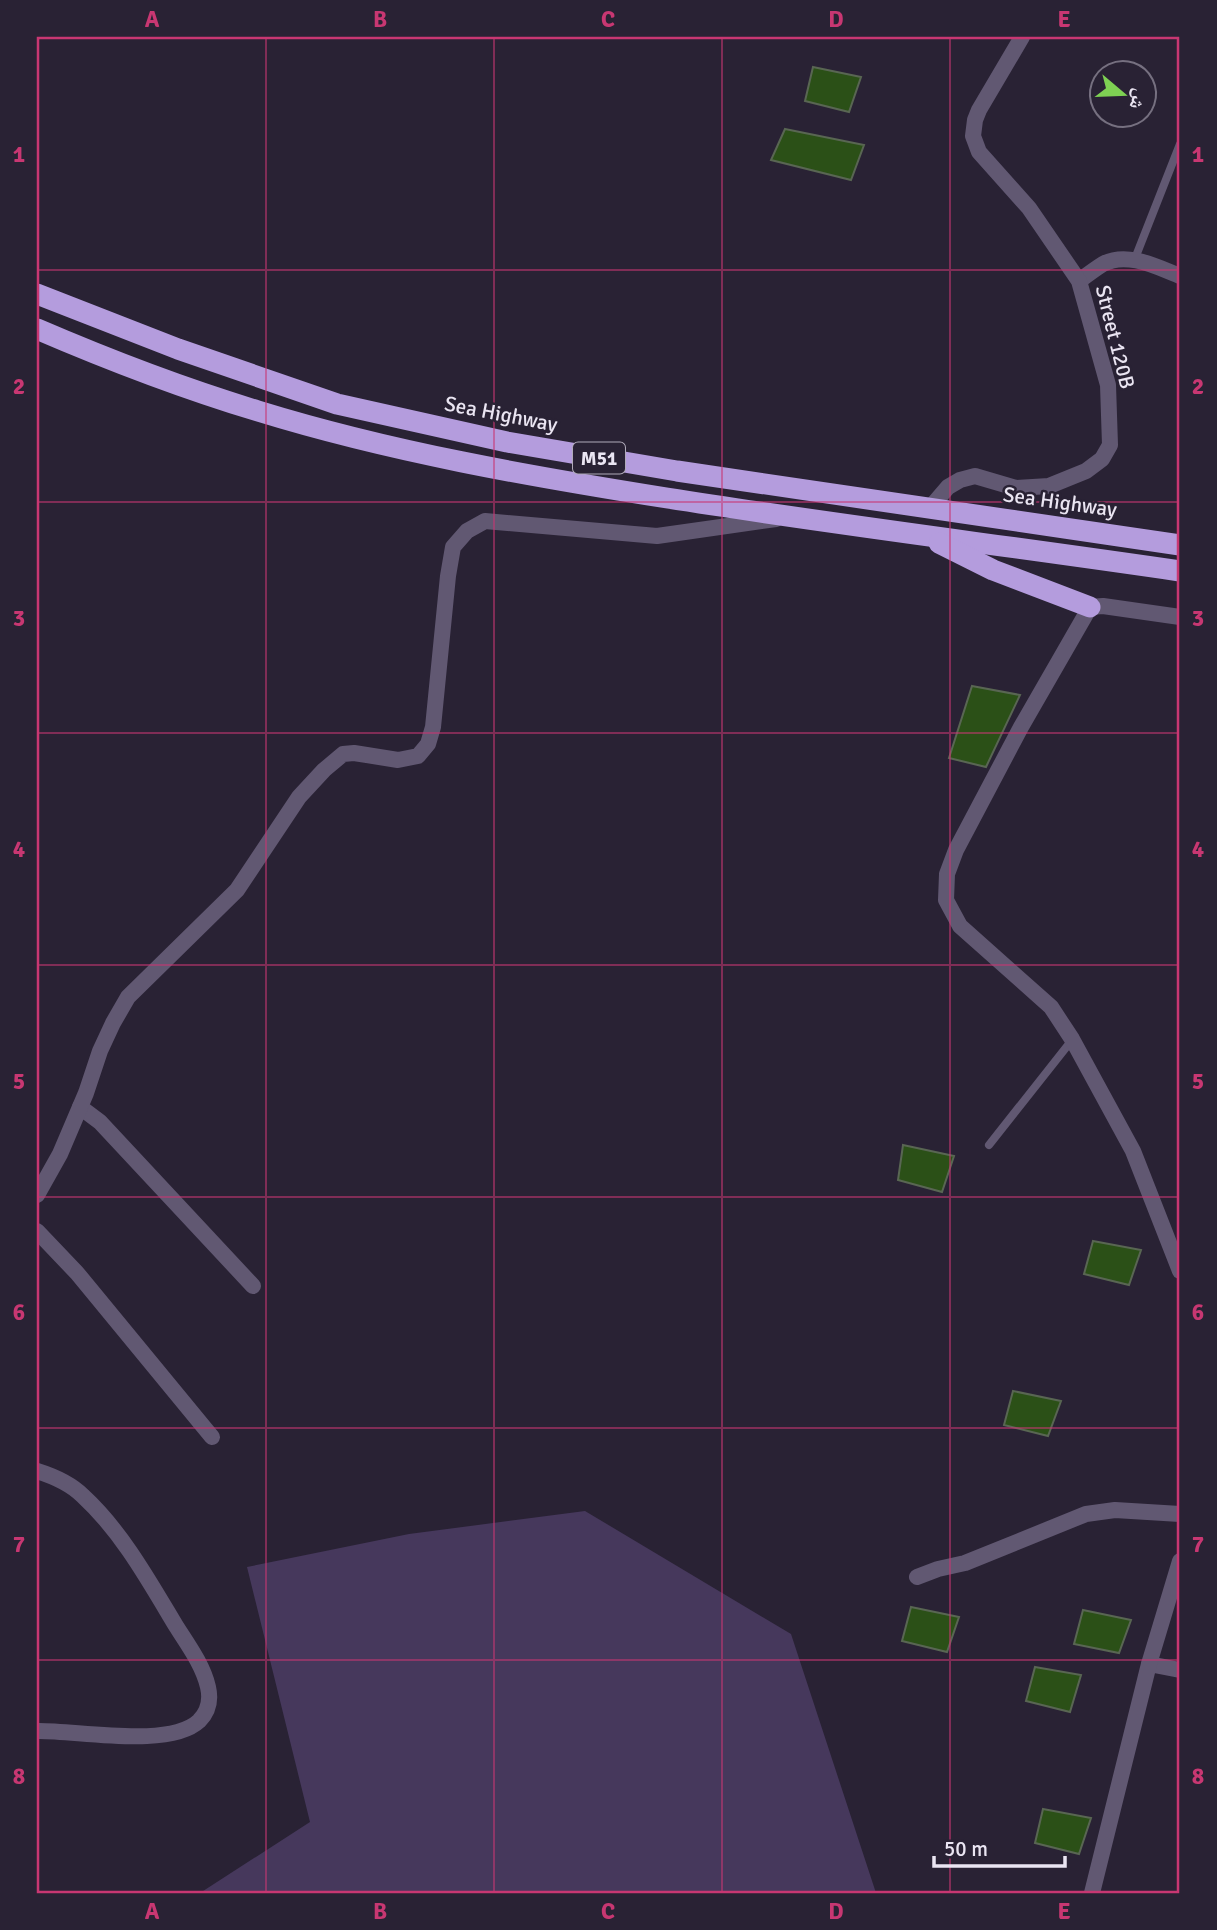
<svg xmlns="http://www.w3.org/2000/svg" width="1217" height="1930" viewBox="0 0 1217 1930" font-family="Signika,'Noto Naskh Arabic',sans-serif">
	<style>
		.green { fill: #46385c }
		.building { fill: #2b5017; stroke: #596653; stroke-width: 2 }
		.lines { fill: none; stroke-linecap: round; stroke-linejoin: round }
		.service { stroke: #615872; stroke-width: 8 }
		.minor { stroke: #615872; stroke-width: 16 }
		.motorway { stroke: #b49cdd; stroke-width: 21 }
		.grid { fill: none; stroke: #c83772; stroke-width: 2; stroke-opacity: 0.55 }
		.labels { text-anchor: middle; stroke-width: 5; stroke-linejoin: round; paint-order: stroke }
		.shield { fill: #292234; stroke: #b0aab9; stroke-width: 2 }
		.shield-label { font-size: 19px; font-weight: bold; fill: #eae5f2 }
		.street-label { font-size: 21px; fill: #eae5f2; stroke: #292234 }
		.neatline { fill: none; stroke: #c83772; stroke-width: 2.5 }
		.grid-label { font-size: 23px; text-anchor: middle; font-weight: bold; fill: #c83772 }
	</style>
	<rect width="100%" height="100%" fill="#292234"/>
	<polygon class="green" points="585,1511 791,1634 876,1893 200,1893 310,1822 247,1567 409,1534"/>
	<g class="building">
		<polygon points="813,67 861,77 849,112 805,101"/>
		<polygon points="785,129 864,145 851,180 771,160"/>
		<polygon points="972,686 1020,695 986,767 949,758"/>
		<polygon points="903,1145 954,1156 942,1192 898,1180"/>
		<polygon points="1093,1241 1141,1250 1129,1285 1084,1274"/>
		<polygon points="1013,1391 1061,1401 1048,1436 1004,1425"/>
		<polygon points="911,1607 959,1617 947,1652 902,1641"/>
		<polygon points="1083,1610 1131,1620 1119,1653 1074,1644"/>
		<polygon points="1035,1667 1081,1675 1070,1712 1026,1701"/>
		<polygon points="1043,1809 1091,1818 1079,1854 1035,1843"/>
	</g>
	<g class="lines">
		<g class="service">
			<polyline points="1134,261 1180,144"/>
			<polyline points="989,1145 1072,1040"/>
		</g>
		<g class="minor">
			<path d="M1079 281C1087 275 1095 269 1103 264 1127 251 1157 267 1180 276"/>
			<polyline points="930,508 948,487 960,480 975,476 1016,488 1049,486 1086,471 1102,459 1110,445 1108,385 1079,281 1029,208 979,152 973,136 975,120 979,110 1022,37"/>
			<polyline points="1180,617 1103,606 1090,607 1021,727 956,850 947,874 946,900 960,926 1051,1007 1072,1039 1133,1151 1180,1271"/>
			<polyline points="80,1107 100,1122 253,1286"/>
			<polyline points="37,1195 60,1154 86,1093 100,1051 113,1023 128,997 237,890 299,797 324,770 343,754 354,753 398,760 418,756 428,744 433,727 448,576 453,547 467,531 485,521 657,536 776,519"/>
			<polyline points="37,1231 77,1273 212,1437"/>
			<path d="M37 1471C53 1476 71 1484 83 1496 122 1532 149 1581 176 1626 188 1645 203 1665 208 1687 211 1700 208 1712 199 1721 169 1749 76 1730 37 1731"/>
			<polyline points="917,1577 938,1569 965,1563 1086,1514 1115,1510 1180,1514"/>
			<polyline points="1149,1664 1180,1670"/>
			<polyline points="1092,1893 1149,1664 1180,1561"/>
		</g>
		<g class="motorway">
			<polyline points="37,294 178,349 337,404 507,442 677,471 1180,545"/>
			<path d="M37 329C109 360 182 388 258 411 391 452 529 476 667 498 838 525 1009 546 1180 571"/>
			<polyline points="939,543 993,570 1090,607"/>
		</g>
	</g>
	<path class="grid" d="M266 37V1893M494 37V1893M722 37V1893M950 37V1893M37 270H1180M37 502H1180M37 733H1180M37 965H1180M37 1197H1180M37 1428H1180M37 1660H1180"/>
	<g class="labels">
		<rect class="shield" x="573" y="442.5" width="52" height="31" rx="5"/>
		<g class="shield-label">
			<text x="599" y="465">M51</text>
		</g>
		<g class="street-label">
			<text transform="translate(1115 337) rotate(76)" y="7">Street 120B</text>
			<text transform="translate(501 414) rotate(11)" y="7">Sea Highway</text>
			<text transform="translate(1060 502) rotate(8)" y="7">Sea Highway</text>
		</g>
	</g>
	<rect width="1217" height="1930" fill="none" stroke="#292234" stroke-width="77"/>
	<g transform="translate(1123 94) rotate(109)"><circle r="33" fill="#292234" stroke="#767080" stroke-width="2"/>
	<path d="M0-5L12 26L0 18L-12 26Z" fill="#7ed153"/>
	<text y="-10" font-size="19" font-weight="bold" text-anchor="middle" fill="#eae5f2">ش</text>
	</g>
	<path d="M934 1856v10h131v-10" fill="none" stroke="#eae5f2" stroke-width="3.5"/>
	<text x="944" y="1856" font-size="21" fill="#eae5f2" stroke="#292234" stroke-width="5" paint-order="stroke">50 m</text>
	<rect x="38" y="38" width="1140" height="1854" class="neatline"/>
	<g class="grid-label">
		<text x="152" y="27">A</text>
		<text x="380" y="27">B</text>
		<text x="608" y="27">C</text>
		<text x="836" y="27">D</text>
		<text x="1064" y="27">E</text>
		<text x="19" y="162">1</text>
		<text x="1198" y="162">1</text>
		<text x="19" y="394">2</text>
		<text x="1198" y="394">2</text>
		<text x="19" y="626">3</text>
		<text x="1198" y="626">3</text>
		<text x="19" y="857">4</text>
		<text x="1198" y="857">4</text>
		<text x="19" y="1089">5</text>
		<text x="1198" y="1089">5</text>
		<text x="19" y="1320">6</text>
		<text x="1198" y="1320">6</text>
		<text x="19" y="1552">7</text>
		<text x="1198" y="1552">7</text>
		<text x="19" y="1784">8</text>
		<text x="1198" y="1784">8</text>
		<text x="152" y="1919">A</text>
		<text x="380" y="1919">B</text>
		<text x="608" y="1919">C</text>
		<text x="836" y="1919">D</text>
		<text x="1064" y="1919">E</text>
	</g>
</svg>
